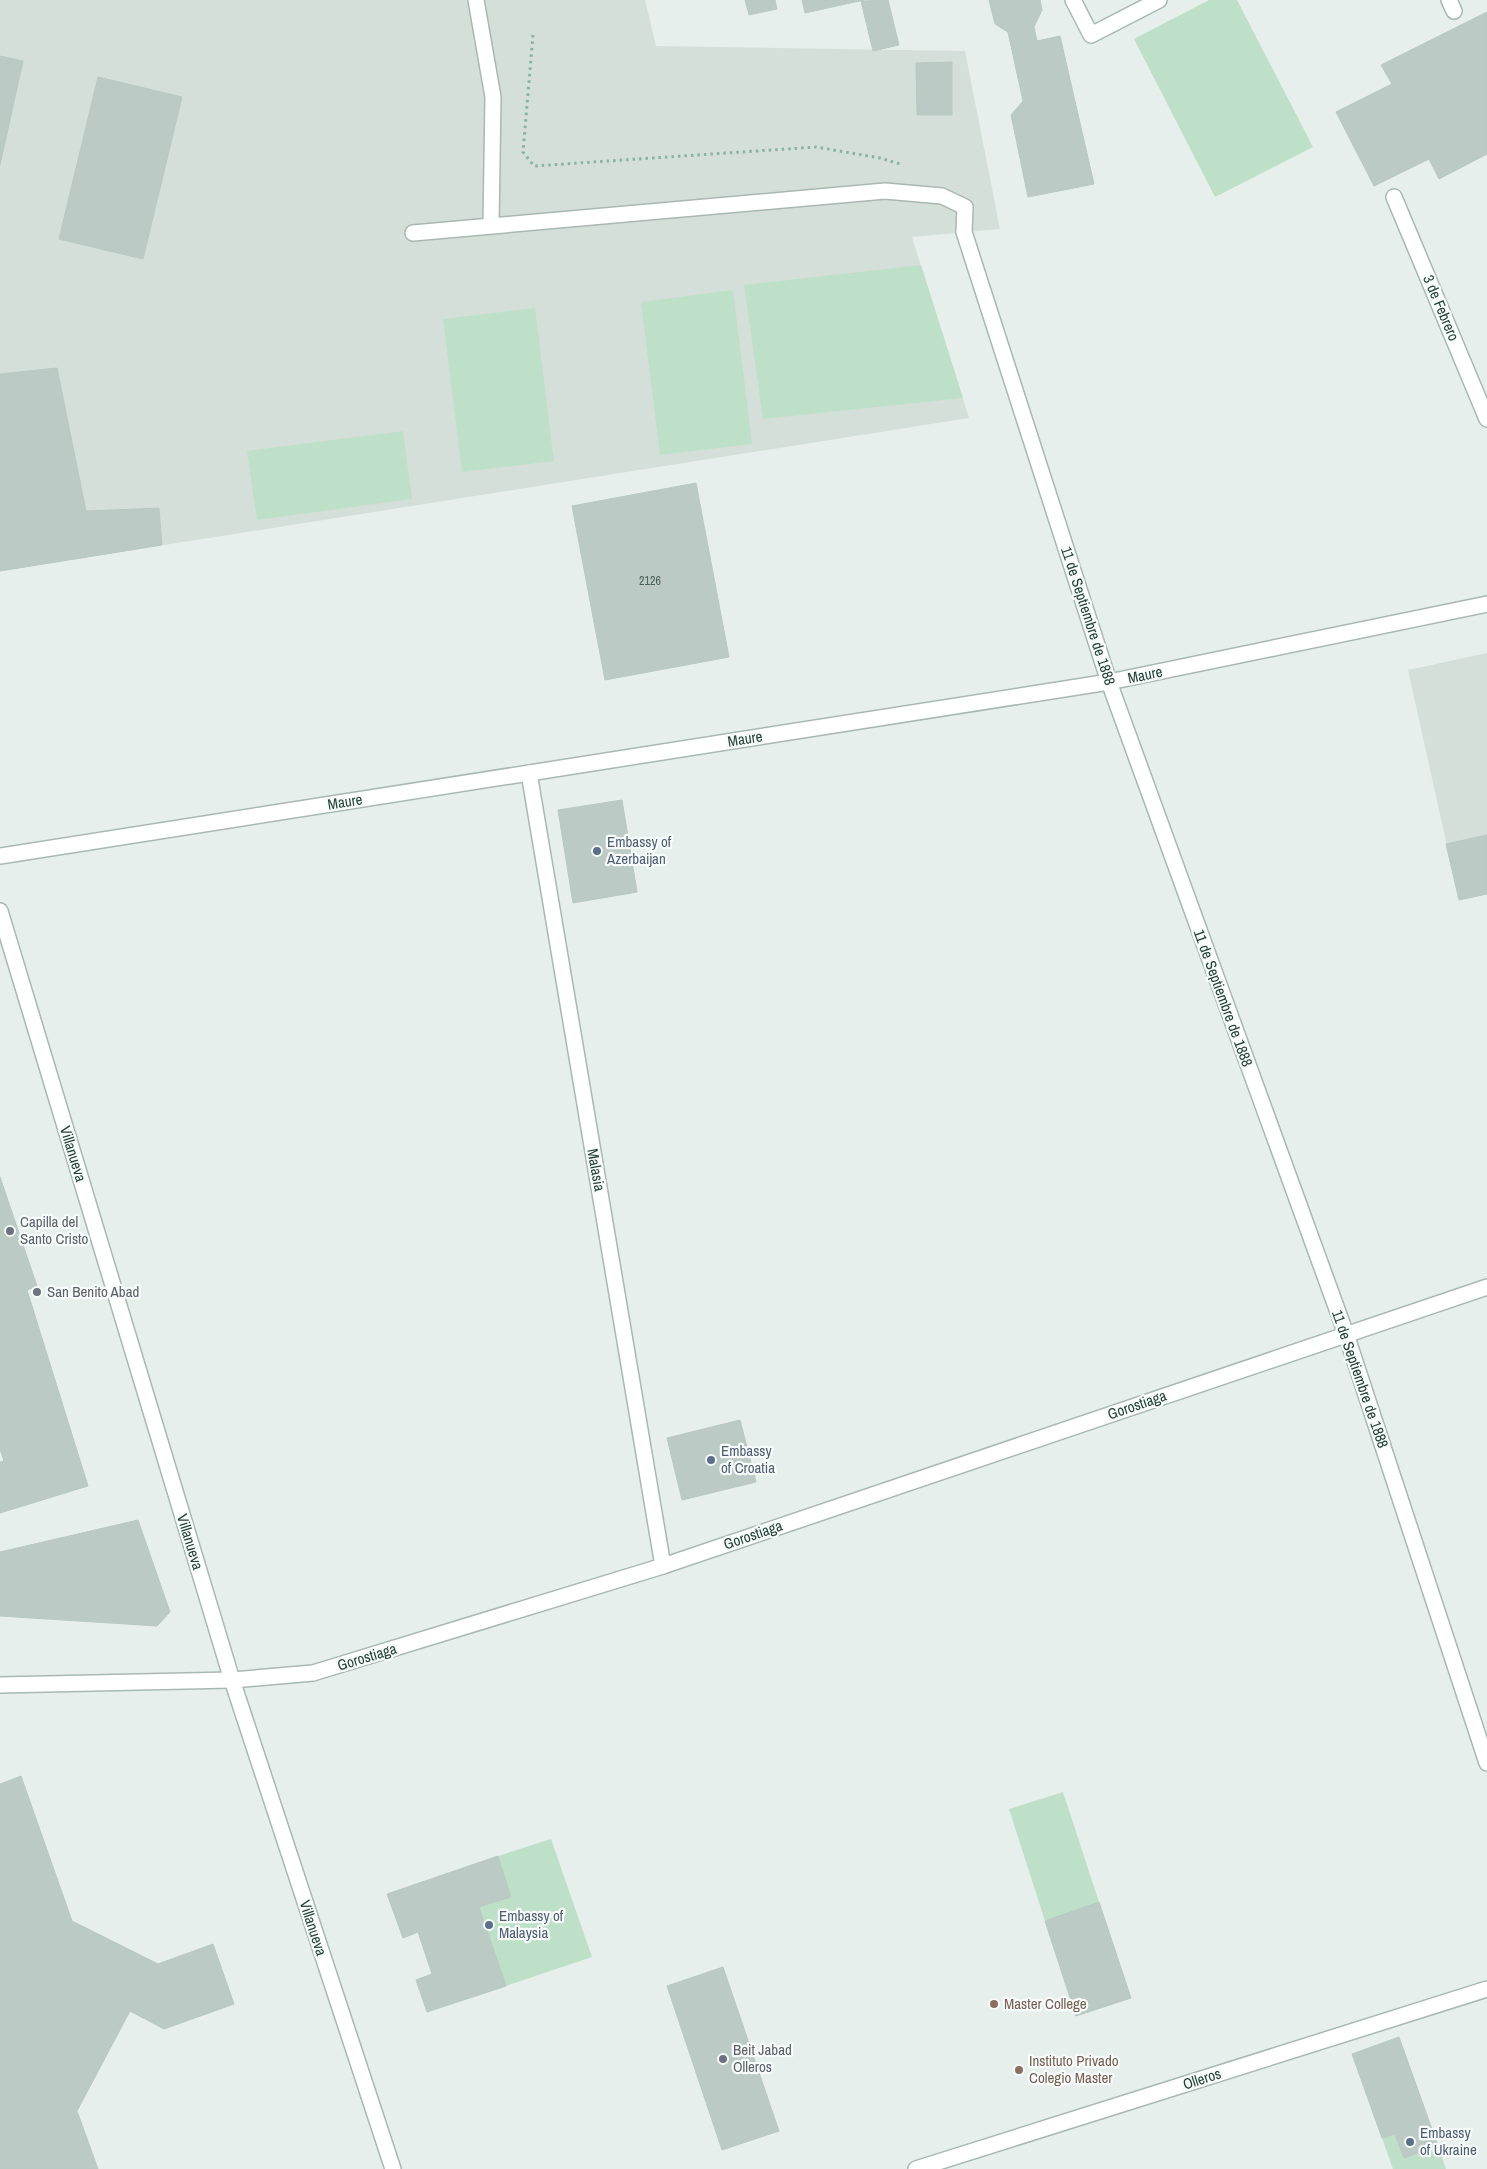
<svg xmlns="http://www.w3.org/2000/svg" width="1487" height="2169" viewBox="0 0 1487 2169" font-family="'Archivo Narrow',sans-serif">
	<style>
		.built { fill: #d4dfda }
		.green { fill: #bfe0c8 }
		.building { fill: #bbcac4; stroke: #b8c9c2 }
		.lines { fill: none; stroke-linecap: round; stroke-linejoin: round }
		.service-casing { stroke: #a8b8b2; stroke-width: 18 }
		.minor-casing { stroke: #a8b8b2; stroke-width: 18 }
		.path { stroke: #86b3a5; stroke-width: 3; stroke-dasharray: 2.5 4; stroke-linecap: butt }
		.service { stroke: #fff; stroke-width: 15 }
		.minor { stroke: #fff; stroke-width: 15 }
		.service-dot { fill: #5c6f8a; stroke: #f7fbf9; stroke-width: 2 }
		.worship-dot { fill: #6b7280; stroke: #f7fbf9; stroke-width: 2 }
		.education-dot { fill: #8d6e63; stroke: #f7fbf9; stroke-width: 2 }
		.labels { text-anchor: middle; stroke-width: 4.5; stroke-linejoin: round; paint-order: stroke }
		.number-label { font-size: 12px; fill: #4a645c }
		.street-label { font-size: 15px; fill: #24423a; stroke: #f7fbf9 }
		.service-label { font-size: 15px; fill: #4e5e75; stroke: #f7fbf9; text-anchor: start }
		.worship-label { font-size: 15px; fill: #5b616d; stroke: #f7fbf9; text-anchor: start }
		.education-label { font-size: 15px; fill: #785e54; stroke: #f7fbf9; text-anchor: start }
	</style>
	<rect width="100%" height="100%" fill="#e6efeb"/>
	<g class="built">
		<polygon points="0,0 645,0 656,46 965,51 1000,229 912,237 969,418 0,571"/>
		<polygon points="1487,653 1487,894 1459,900 1408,670"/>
	</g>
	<g class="green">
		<polygon points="1209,0 1237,0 1313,147 1215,197 1134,39"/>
		<polygon points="921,265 963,398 763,419 744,285"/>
		<polygon points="733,290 752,444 660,455 641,302"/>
		<polygon points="535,308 554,461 462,472 443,319"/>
		<polygon points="403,431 412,499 257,520 247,451"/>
		<polygon points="1063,1792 1099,1902 1045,1921 1009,1809"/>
		<polygon points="551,1839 592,1957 506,1986 479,1907 511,1897 498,1856"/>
		<polygon points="1395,2134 1404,2158 1438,2146 1446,2169 1393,2169 1382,2138"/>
	</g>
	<g class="building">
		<polygon points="745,0 775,0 777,9 749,15"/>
		<polygon points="802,0 864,0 805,13"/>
		<polygon points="888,0 899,45 873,51 861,1"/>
		<polygon points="989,0 1040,0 1042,10 1034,27 1037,41 1060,36 1094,184 1028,197 1011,115 1023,101 1008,32 995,24"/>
		<polygon points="1487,12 1487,154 1439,179 1429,159 1374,186 1336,112 1392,84 1381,65"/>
		<polygon points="0,56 23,61 0,165"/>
		<polygon points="952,62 952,115 917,115 916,63"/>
		<polygon points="98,77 182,97 143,259 59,239"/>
		<polygon points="57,368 86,511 159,508 162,545 0,571 0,374"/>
		<polygon points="696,483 729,657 605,680 572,506"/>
		<polygon points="622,800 637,892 573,903 558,810"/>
		<polygon points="1487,835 1487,894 1459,900 1446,844"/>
		<polygon points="0,1177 37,1286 27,1290 88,1486 0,1513 0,1462 4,1461 0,1449"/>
		<polygon points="740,1420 756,1482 682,1500 667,1438"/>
		<polygon points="138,1520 170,1612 157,1626 0,1616 0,1552"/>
		<polygon points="21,1776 72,1921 158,1964 213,1944 234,2004 164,2029 130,2011 77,2111 98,2169 0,2169 0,1784"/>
		<polygon points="498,1856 511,1897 479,1907 506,1986 427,2012 416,1980 432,1974 418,1932 403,1938 387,1894"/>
		<polygon points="1099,1902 1131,1998 1076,2016 1045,1921"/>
		<polygon points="723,1967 779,2131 722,2150 667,1986"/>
		<polygon points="1399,2037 1438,2146 1404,2158 1395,2134 1382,2138 1352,2054"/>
	</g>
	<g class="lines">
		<defs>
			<g id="service">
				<polyline points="476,0 493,97 491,225"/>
				<polyline points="1073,0 1091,35 1159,0"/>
				<polyline points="1449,0 1454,11"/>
				<polyline points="413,233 885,191 942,196 965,207 964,232"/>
			</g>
			<g id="minor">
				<polyline points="1394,197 1487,419"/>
				<polyline points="964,232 1109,682 1346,1334 1487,1763"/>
				<polyline points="529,773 663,1566"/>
				<polyline points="0,856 1109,682 1487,604"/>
				<polyline points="0,911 232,1680 393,2169"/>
				<polyline points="0,1685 232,1680 313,1673 663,1566 1487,1287"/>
				<polyline points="916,2169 1487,1989"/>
			</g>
		</defs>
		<use href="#service" class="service-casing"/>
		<use href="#minor" class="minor-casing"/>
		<polyline class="path" points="533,35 523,152 534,166 816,147 880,158 900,164"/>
		<use href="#service" class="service"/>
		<use href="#minor" class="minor"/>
	</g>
	<g class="service-dot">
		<circle cx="597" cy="851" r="5"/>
		<circle cx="711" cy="1460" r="5"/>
		<circle cx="489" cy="1925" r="5"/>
		<circle cx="1410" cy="2142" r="5"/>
	</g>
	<g class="worship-dot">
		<circle cx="10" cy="1231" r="5"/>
		<circle cx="37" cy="1292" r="5"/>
		<circle cx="723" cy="2059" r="5"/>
	</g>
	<g class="education-dot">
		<circle cx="994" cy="2004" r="5"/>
		<circle cx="1019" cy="2070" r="5"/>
	</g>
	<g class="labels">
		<g class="number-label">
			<text x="650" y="585">2126</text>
		</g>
		<g class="street-label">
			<text transform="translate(1441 308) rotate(67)" y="5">3 de Febrero</text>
			<text transform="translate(1088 616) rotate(72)" y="5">11 de Septiembre de 1888</text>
			<text transform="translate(1145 675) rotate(-12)" y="5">Maure</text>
			<text transform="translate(745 739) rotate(-9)" y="5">Maure</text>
			<text transform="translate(345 802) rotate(-9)" y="5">Maure</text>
			<text transform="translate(1223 998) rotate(70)" y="5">11 de Septiembre de 1888</text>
			<text transform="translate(73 1154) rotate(73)" y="5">Villanueva</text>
			<text transform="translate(596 1170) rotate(80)" y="5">Malasia</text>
			<text transform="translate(1360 1379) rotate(71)" y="5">11 de Septiembre de 1888</text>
			<text transform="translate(1137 1405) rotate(-19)" y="5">Gorostiaga</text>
			<text transform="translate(753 1535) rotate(-19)" y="5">Gorostiaga</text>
			<text transform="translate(190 1542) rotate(73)" y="5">Villanueva</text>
			<text transform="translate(367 1657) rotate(-17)" y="5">Gorostiaga</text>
			<text transform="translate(313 1928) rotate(72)" y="5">Villanueva</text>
			<text transform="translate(1202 2079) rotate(-18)" y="5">Olleros</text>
		</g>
		<g class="service-label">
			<text x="607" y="847">Embassy of<tspan x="607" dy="17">Azerbaijan</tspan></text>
			<text x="721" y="1456">Embassy<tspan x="721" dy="17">of Croatia</tspan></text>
			<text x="499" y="1921">Embassy of<tspan x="499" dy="17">Malaysia</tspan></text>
			<text x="1420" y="2138">Embassy<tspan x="1420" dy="17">of Ukraine</tspan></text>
		</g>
		<g class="worship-label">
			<text x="20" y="1227">Capilla del<tspan x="20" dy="17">Santo Cristo</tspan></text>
			<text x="47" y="1297">San Benito Abad</text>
			<text x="733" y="2055">Beit Jabad<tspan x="733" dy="17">Olleros</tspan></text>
		</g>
		<g class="education-label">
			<text x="1004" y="2009">Master College</text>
			<text x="1029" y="2066">Instituto Privado<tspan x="1029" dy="17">Colegio Master</tspan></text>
		</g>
	</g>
</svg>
